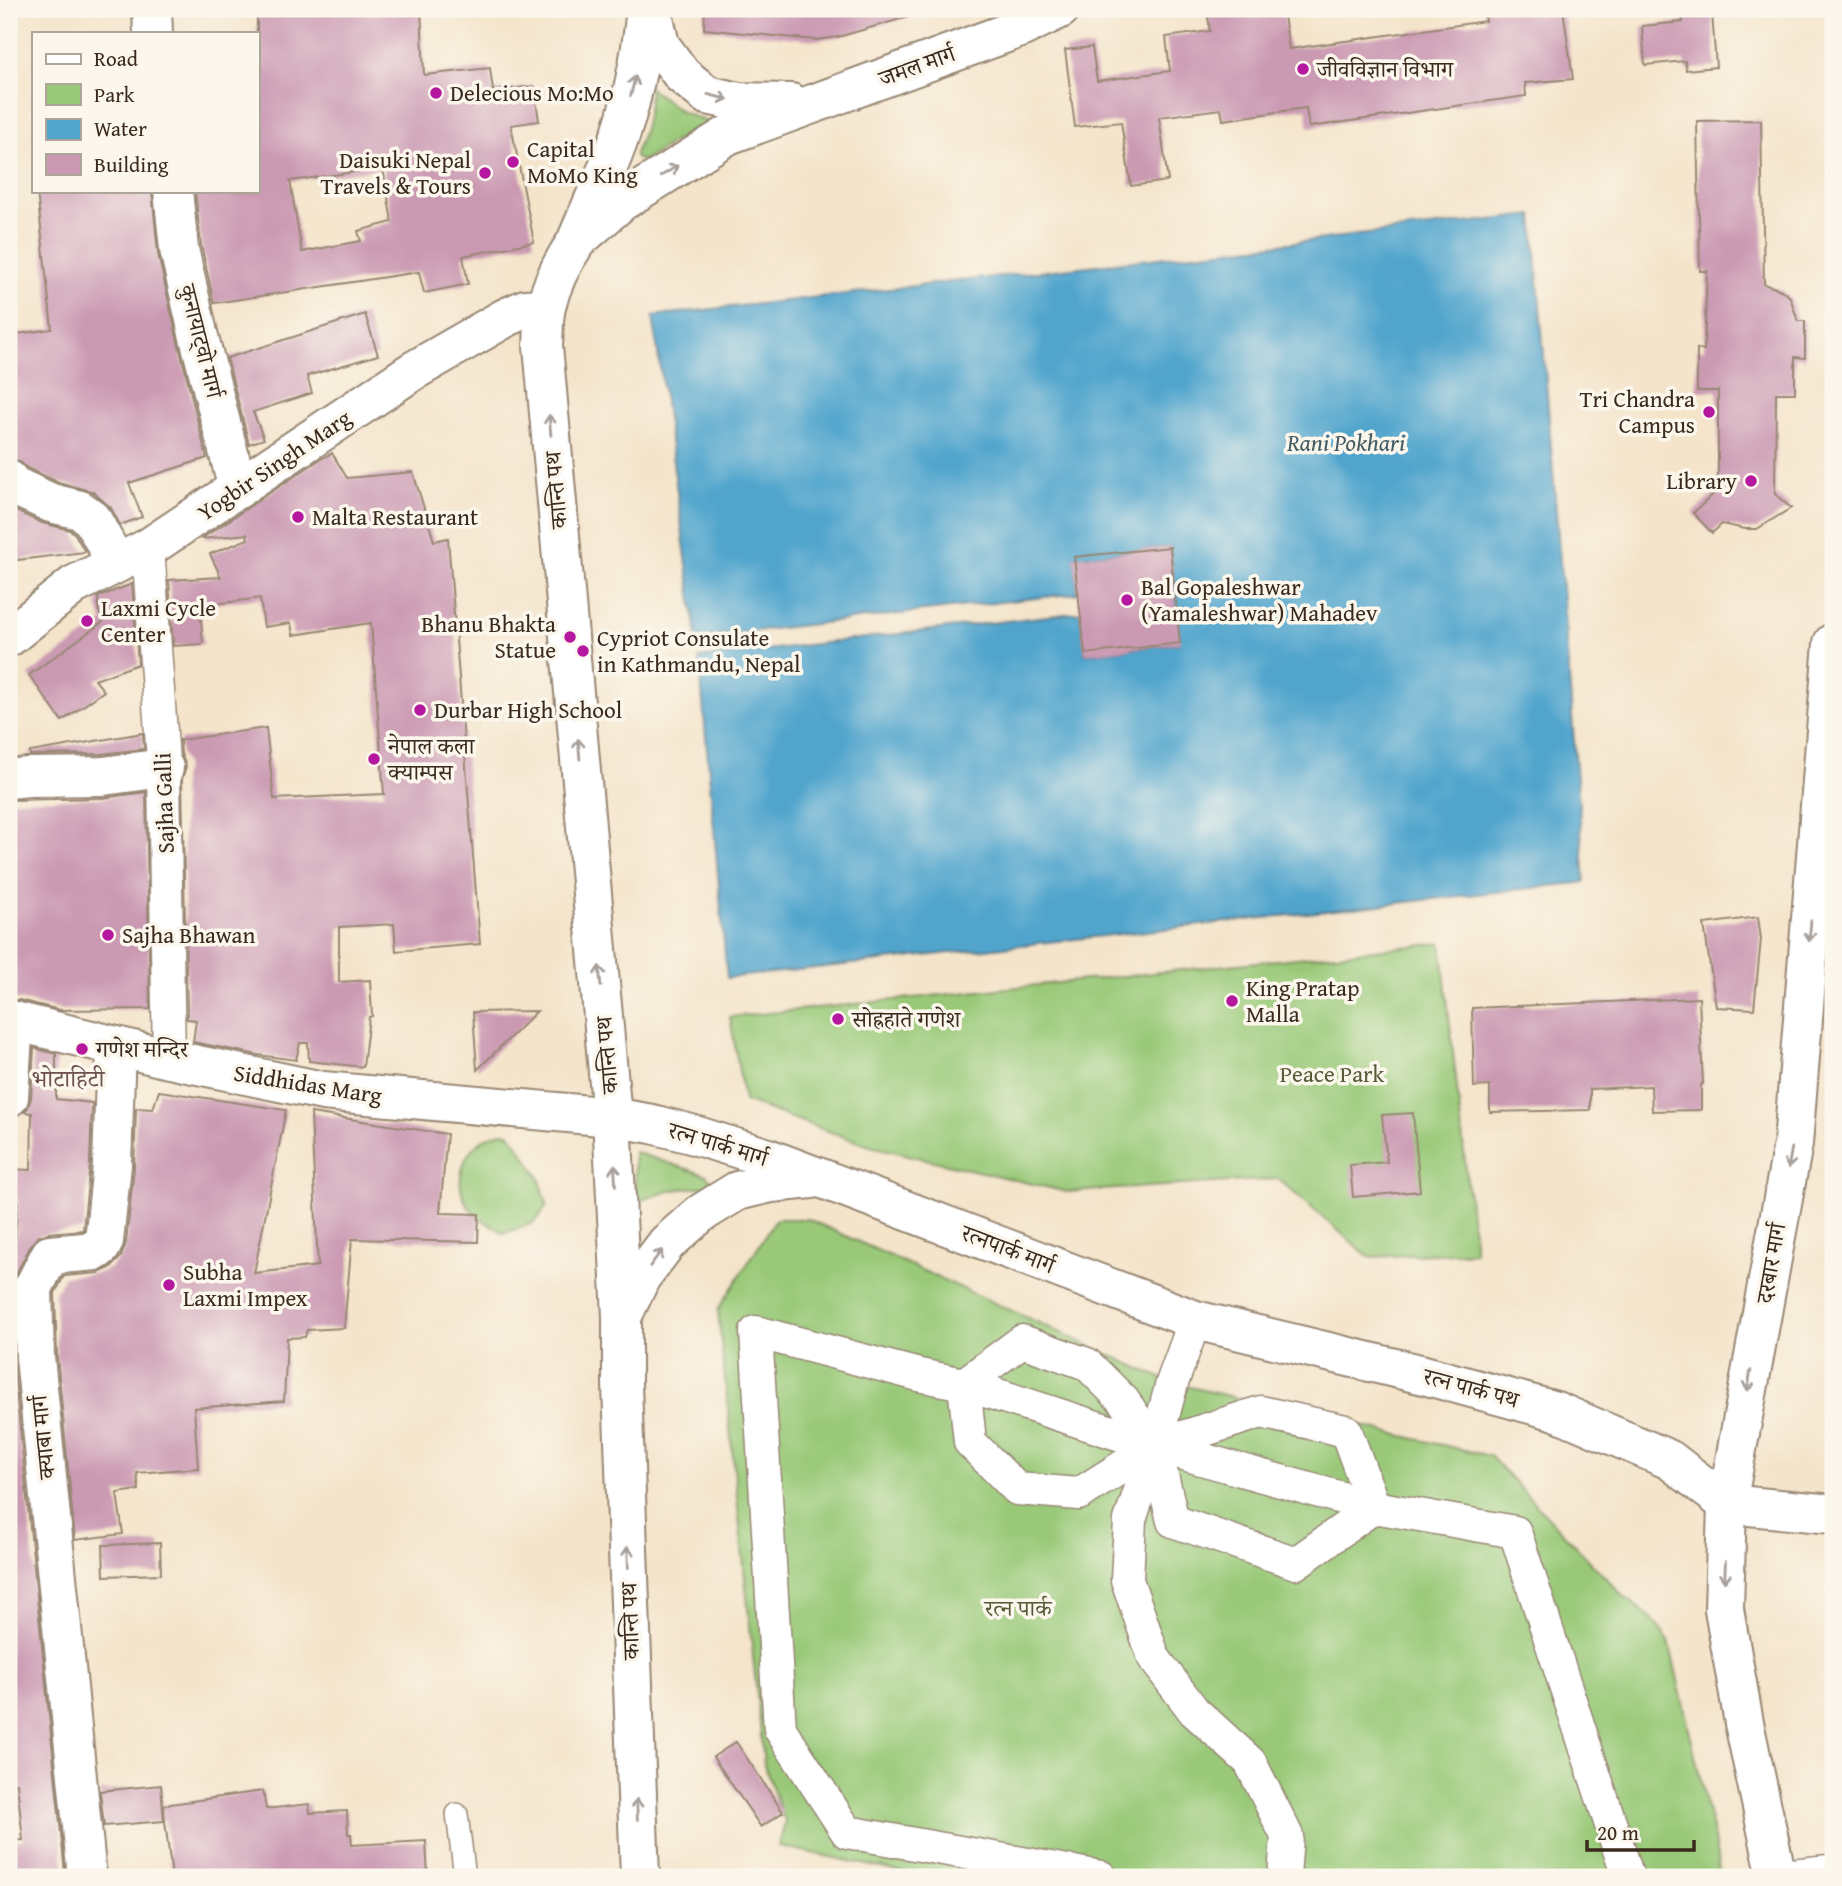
<svg xmlns="http://www.w3.org/2000/svg" width="1842" height="1886" viewBox="0 0 1842 1886" font-family="'Gentium Book Plus','Noto Serif Devanagari',serif">
	<style>
		.green { fill: #99c978; stroke: #6a7a4b; stroke-width: 2 }
		.water { fill: #51a5cd; stroke: #466876; stroke-width: 2 }
		.building { fill: #ca99b2; fill-rule: evenodd }
		.lines { fill: none; stroke-linecap: round; stroke-linejoin: round }
		.service-casing { stroke: #988774; stroke-width: 24 }
		.pedestrian-casing { stroke: #988774; stroke-width: 35 }
		.minor-casing { stroke: #988774; stroke-width: 42 }
		.secondary-casing { stroke: #988774; stroke-width: 42 }
		.primary-casing { stroke: #988774; stroke-width: 42 }
		.service { stroke: #fff; stroke-width: 21 }
		.pedestrian { stroke: #fff; stroke-width: 32 }
		.minor { stroke: #fff; stroke-width: 38 }
		.secondary { stroke: #fff; stroke-width: 38 }
		.primary { stroke: #fff; stroke-width: 38 }
		.oneway { stroke: #a79f9a }
		.poi-dot { fill: #b5179e; stroke: #fbf7ec; stroke-width: 2.5 }
		.labels { text-anchor: middle; stroke-width: 7; stroke-linejoin: round; paint-order: stroke }
		.street-label { font-size: 23px; fill: #3b2a1e; stroke: #fbf7ec }
		.poi-label { font-size: 23px; fill: #3b2a1e; stroke: #fbf7ec; text-anchor: start }
		.park-label { font-size: 23px; fill: #575a39; stroke: #fbf7ec }
		.water-label { font-size: 24px; font-style: italic; fill: #445b64; stroke: #fbf7ec }
		.neighbourhood-label { font-size: 24px; fill: #6d5152; stroke: #fbf7ec }
	</style>
	<rect width="100%" height="100%" fill="#fbf7ec"/>
	<filter id="ink" filterUnits="userSpaceOnUse"><feTurbulence type="fractalNoise" baseFrequency=".0143" numOctaves="2"/><feDisplacementMap in="SourceGraphic" scale="14" xChannelSelector="R" yChannelSelector="G"/><feConvolveMatrix kernelMatrix="1 2 1 2 8 2 1 2 1" color-interpolation-filters="sRGB"/></filter>
	<filter id="wash" filterUnits="userSpaceOnUse"><feTurbulence type="fractalNoise" baseFrequency=".00686" numOctaves="4" result="noise"/><feDisplacementMap in="SourceGraphic" scale="28" xChannelSelector="R" yChannelSelector="G"/><feGaussianBlur stdDeviation="1.57" result="paint"/><feColorMatrix in="noise" values="0 0 0 0 0 0 0 0 0 0 0 0 0 0 0 0 0 1.4 0 .05"/><feComposite in="paint" operator="in"/></filter>
	<g filter="url(#wash)">
		<rect width="100%" height="100%" fill="#f4e4ca"/>
		<g class="green">
			<path d="M650 88 680 111 710 123 694 130 644 160H639L635 157V153C645 132 649 111 650 88Z"/>
			<polygon points="1441,943 1475,1252 1369,1257 1278,1179 1067,1192 870,1146 744,1101 730,1017"/>
			<path d="M502 1132 510 1133 539 1177 547 1204C537 1226 525 1226 504 1233 492 1225 477 1219 468 1206 453 1183 462 1151 486 1138 490 1135 497 1134 502 1132Z"/>
			<polygon points="634,1152 706,1175 711,1180 708,1186 672,1190 636,1202"/>
			<polygon points="776,1219 808,1219 1172,1383 1490,1456 1620,1593 1650,1617 1669,1641 1714,1839 1720,1877 923,1877 779,1846 785,1822 764,1765 718,1310"/>
		</g>
		<polygon class="water" points="1533,215 1585,882 727,978 699,658 1081,612 1085,654 1179,643 1170,547 1075,557 1078,593 697,638 653,316"/>
		<g id="blocks">
			<g class="building">
				<path d="M257 9H421L424 75 490 68 493 91 534 86 539 121 511 125 534 242 463 256 468 284 424 293 419 272 214 303 201 245 195 191H257ZM383 168 392 222 358 231 361 241 302 252 290 181Z"/>
				<polygon points="705,9 907,9 908,17 838,37 816,40 704,29"/>
				<polygon points="1207,9 1283,9 1289,49 1486,21 1484,9 1563,9 1573,79 1525,83 1526,96 1309,127 1306,108 1223,120 1221,109 1159,117 1168,181 1131,186 1121,122 1075,127 1065,50 1092,47 1097,81 1170,71 1166,37 1210,31"/>
				<polygon points="1712,13 1716,67 1686,70 1685,61 1645,65 1642,26 1683,22 1682,15"/>
				<polygon points="1761,120 1764,284 1781,290 1790,297 1798,321 1805,321 1805,358 1795,357 1795,393 1776,393 1775,494 1791,508 1757,529 1745,529 1722,524 1712,533 1693,513 1718,490 1718,391 1697,391 1697,349 1704,350 1707,271 1700,271 1697,121"/>
				<polygon points="37,191 152,191 158,254 177,338 207,458 129,483 142,517 120,525 111,508 93,492 58,482 27,468 19,461 9,458 9,335 52,329"/>
				<polygon points="365,314 378,355 307,376 312,393 253,412 264,439 249,444 227,358"/>
				<polygon points="332,453 347,478 413,472 434,541 448,538 480,944 396,951 394,924 339,927 339,982 370,980 372,1016 369,1017 363,1067 309,1061 308,1043 300,1043 296,1060 258,1055 193,1042 196,1020 187,1019 182,779 186,766 181,754 180,740 266,728 274,799 384,794 371,623 293,635 291,623 264,627 260,598 200,606 203,644 173,646 169,580 221,577 210,554 248,539 247,534 201,539 319,460"/>
				<polygon points="9,508 42,523 70,530 75,534 85,552 9,561"/>
				<polygon points="1170,547 1180,643 1085,654 1074,557"/>
				<polygon points="132,584 138,664 95,680 104,691 62,721 29,675 103,622 98,609 98,597"/>
				<polygon points="143,733 144,749 101,754 30,755 30,752"/>
				<polygon points="146,792 150,1009 60,1010 19,1000 9,1000 9,800 103,798"/>
				<polygon points="1758,917 1761,939 1754,1009 1716,1007 1704,924"/>
				<polygon points="1699,998 1703,1084 1701,1084 1701,1110 1652,1111 1651,1086 1590,1089 1590,1110 1490,1112 1490,1086 1474,1087 1472,1008"/>
				<polygon points="537,1011 477,1070 473,1012"/>
				<polygon points="34,1048 56,1054 56,1099 92,1103 90,1163 83,1230 48,1233 37,1237 31,1245 14,1278 11,1289 13,1359 65,1873 34,1877 9,1877 9,1841 23,1840 17,1783 9,1784 9,1271 13,1271 18,1199 9,1198 9,1169 31,1170 32,1113 24,1112 27,1109 31,1098"/>
				<polygon points="159,1091 286,1110 254,1273 318,1266 311,1113 447,1134 440,1213 479,1214 478,1242 352,1239 344,1328 307,1330 305,1337 287,1338 284,1401 194,1408 198,1468 137,1473 139,1490 117,1493 123,1534 75,1540 57,1356 55,1293 64,1276 99,1273 110,1268 121,1257 126,1243 134,1167 136,1108 153,1109"/>
				<polygon points="1413,1113 1420,1191 1353,1197 1350,1165 1387,1162 1382,1115"/>
				<polygon points="160,1543 161,1574 104,1576 103,1545"/>
				<polygon points="736,1742 783,1812 761,1827 713,1757"/>
				<polygon points="161,1785 164,1821 104,1826 100,1791"/>
				<polygon points="263,1791 266,1809 309,1804 310,1813 347,1811 348,1834 351,1834 352,1845 426,1841 428,1877 172,1877 163,1805"/>
			</g>
		</g>
	</g>
	<g filter="url(#ink)">
		<use href="#blocks" fill-opacity="0" stroke="#988774" stroke-width="2"/>
		<g class="lines">
			<defs>
				<g id="service">
					<polyline points="457,1814 465,1877"/>
					<polyline points="1776,1871 1833,1865"/>
				</g>
				<g id="pedestrian">
					<polyline points="148,548 164,775 169,1059"/>
					<polyline points="1195,1320 1172,1383 1155,1446 1130,1520 1127,1580 1154,1658 1194,1711 1250,1762 1287,1836 1284,1877"/>
					<polyline points="1374,1507 1296,1563 1173,1521 1155,1446 1123,1400 1087,1364 1022,1341 964,1384 970,1442 1017,1489 1079,1494 1155,1446 1261,1412 1346,1431 1374,1507"/>
					<polyline points="1101,1877 847,1832 780,1729 756,1332 919,1375 964,1384 1155,1446 1374,1507 1515,1532 1628,1877"/>
				</g>
				<g id="minor">
					<polyline points="152,9 153,33"/>
					<polyline points="173,191 179,249 198,333 238,489"/>
					<polyline points="9,480 12,485 51,503 80,510 92,519 116,563"/>
					<polyline points="9,637 74,585 148,548 413,371 505,318 525,309 545,308"/>
					<polyline points="9,779 28,777 103,776 164,768"/>
					<polyline points="9,1022 14,1021 169,1059 323,1091 612,1117"/>
					<polyline points="9,1097 14,1021"/>
					<polyline points="87,1877 35,1357 33,1288 50,1255 96,1251 101,1247 104,1241 112,1165 116,1046"/>
				</g>
				<polyline id="secondary" points="1727,1504 1833,1514"/>
				<g id="primary">
					<polyline points="652,9 660,45 682,75 707,95 739,102 791,103"/>
					<polyline points="582,236 621,202 728,135 1020,28 1060,9"/>
					<polyline points="612,1117 652,1124 691,1134 765,1157 1195,1320 1424,1375 1556,1411 1670,1460 1727,1504"/>
					<polyline points="622,1317 641,1277 667,1243 700,1214 737,1191 771,1183 812,1179"/>
					<path d="M640 1877 622 1385V1317L612 1117 543 346C544 333 543 320 546 307 551 285 563 261 576 242 589 210 604 179 616 147 633 103 641 55 646 9"/>
					<polyline points="1777,1877 1744,1723 1724,1609 1727,1504 1793,1144 1833,643"/>
				</g>
			</defs>
			<use href="#service" class="service-casing"/>
			<use href="#pedestrian" class="pedestrian-casing"/>
			<use href="#minor" class="minor-casing"/>
			<use href="#secondary" class="secondary-casing"/>
			<use href="#primary" class="primary-casing"/>
			<use href="#service" class="service"/>
			<use href="#pedestrian" class="pedestrian"/>
			<use href="#minor" class="minor"/>
			<use href="#secondary" class="secondary"/>
			<use href="#primary" class="primary"/>
		</g>
		<defs><path id="oneway-shaft" d="M-6 0H5M1.5-3L5.5 0L1.5 3" fill="none" stroke-width="1.6" stroke-linecap="round" stroke-linejoin="round" transform="scale(1.75)"/></defs>
		<g class="oneway">
			<use href="#oneway-shaft" transform="translate(633 86) rotate(-77)"/>
			<use href="#oneway-shaft" transform="translate(718 97) rotate(14)"/>
			<use href="#oneway-shaft" transform="translate(669 171) rotate(-32)"/>
			<use href="#oneway-shaft" transform="translate(550 425) rotate(-95)"/>
			<use href="#oneway-shaft" transform="translate(579 749) rotate(-95)"/>
			<use href="#oneway-shaft" transform="translate(1810 931) rotate(95)"/>
			<use href="#oneway-shaft" transform="translate(600 976) rotate(-95)"/>
			<use href="#oneway-shaft" transform="translate(1790 1158) rotate(100)"/>
			<use href="#oneway-shaft" transform="translate(615 1175) rotate(-93)"/>
			<use href="#oneway-shaft" transform="translate(656 1258) rotate(-53)"/>
			<use href="#oneway-shaft" transform="translate(1749 1381) rotate(100)"/>
			<use href="#oneway-shaft" transform="translate(628 1557) rotate(-92)"/>
			<use href="#oneway-shaft" transform="translate(1725 1572) rotate(92)"/>
			<use href="#oneway-shaft" transform="translate(637 1809) rotate(-92)"/>
		</g>
	</g>
	<g class="poi-dot">
		<circle cx="1303" cy="69" r="7"/>
		<circle cx="436" cy="93" r="7"/>
		<circle cx="513" cy="162" r="7"/>
		<circle cx="485" cy="173" r="7"/>
		<circle cx="1709" cy="412" r="7"/>
		<circle cx="1751" cy="481" r="7"/>
		<circle cx="298" cy="517" r="7"/>
		<circle cx="1127" cy="600" r="7"/>
		<circle cx="87" cy="621" r="7"/>
		<circle cx="570" cy="637" r="7"/>
		<circle cx="583" cy="651" r="7"/>
		<circle cx="420" cy="710" r="7"/>
		<circle cx="374" cy="759" r="7"/>
		<circle cx="108" cy="935" r="7"/>
		<circle cx="1232" cy="1001" r="7"/>
		<circle cx="838" cy="1019" r="7"/>
		<circle cx="82" cy="1049" r="7"/>
		<circle cx="169" cy="1285" r="7"/>
	</g>
	<g class="labels">
		<g class="street-label">
			<text transform="translate(917 66) rotate(-20)" y="8">जमल मार्ग</text>
			<text transform="translate(201 341) rotate(76)" y="8">कुनायाट्वो मार्ग</text>
			<text transform="translate(274 465) rotate(-34)" y="8">Yogbir Singh Marg</text>
			<text transform="translate(556 490) rotate(-95)" y="8">कान्ति पथ</text>
			<text transform="translate(164 803) rotate(-92)" y="8">Sajha Galli</text>
			<text transform="translate(607 1055) rotate(-95)" y="8">कान्ति पथ</text>
			<text transform="translate(308 1084) rotate(9)" y="8">Siddhidas Marg</text>
			<text transform="translate(718 1144) rotate(17)" y="8">रत्न पार्क मार्ग</text>
			<text transform="translate(1008 1249) rotate(21)" y="8">रत्नपार्क मार्ग</text>
			<text transform="translate(1771 1263) rotate(-80)" y="8">दरबार मार्ग</text>
			<text transform="translate(1471 1388) rotate(15)" y="8">रत्न पार्क पथ</text>
			<text transform="translate(43 1437) rotate(-96)" y="8">क्याबा मार्ग</text>
			<text transform="translate(630 1621) rotate(-92)" y="8">कान्ति पथ</text>
		</g>
		<g class="poi-label">
			<text x="1317" y="77">जीवविज्ञान विभाग</text>
			<text x="450" y="101">Delecious Mo:Mo</text>
			<text x="527" y="157">Capital<tspan x="527" dy="26">MoMo King</tspan></text>
			<text x="471" y="168" text-anchor="end">Daisuki Nepal<tspan x="471" dy="26">Travels &amp; Tours</tspan></text>
			<text x="1695" y="407" text-anchor="end">Tri Chandra<tspan x="1695" dy="26">Campus</tspan></text>
			<text x="1737" y="489" text-anchor="end">Library</text>
			<text x="312" y="525">Malta Restaurant</text>
			<text x="1141" y="595">Bal Gopaleshwar<tspan x="1141" dy="26">(Yamaleshwar) Mahadev</tspan></text>
			<text x="101" y="616">Laxmi Cycle<tspan x="101" dy="26">Center</tspan></text>
			<text x="556" y="632" text-anchor="end">Bhanu Bhakta<tspan x="556" dy="26">Statue</tspan></text>
			<text x="597" y="646">Cypriot Consulate<tspan x="597" dy="26">in Kathmandu, Nepal</tspan></text>
			<text x="434" y="718">Durbar High School</text>
			<text x="388" y="754">नेपाल कला<tspan x="388" dy="26">क्याम्पस</tspan></text>
			<text x="122" y="943">Sajha Bhawan</text>
			<text x="1246" y="996">King Pratap<tspan x="1246" dy="26">Malla</tspan></text>
			<text x="852" y="1027">सोह्रहाते गणेश</text>
			<text x="96" y="1057">गणेश मन्दिर</text>
			<text x="183" y="1280">Subha<tspan x="183" dy="26">Laxmi Impex</tspan></text>
		</g>
		<g class="park-label">
			<text x="1332" y="1082">Peace Park</text>
			<text x="1018" y="1616">रत्न पार्क</text>
		</g>
		<g class="water-label">
			<text x="1346" y="451">Rani Pokhari</text>
		</g>
		<g class="neighbourhood-label">
			<text x="68" y="1087">भोटाहिटी</text>
		</g>
	</g>
	<rect width="1842" height="1886" fill="none" stroke="#fbf7ec" stroke-width="35"/>
	<rect x="32" y="32" width="228" height="161" fill="#fbf7ec" stroke="#aea59a" stroke-width="2"/>
	<rect x="46" y="54" width="35" height="10" fill="#ffffff" stroke="#aea59a" stroke-width="2"/>
	<text x="94" y="66" font-size="21" fill="#3b2a1e">Road</text>
	<rect x="46" y="84" width="35" height="21" fill="#99c978" stroke="#aea59a" stroke-width="2"/>
	<text x="94" y="102" font-size="21" fill="#3b2a1e">Park</text>
	<rect x="46" y="119" width="35" height="21" fill="#51a5cd" stroke="#aea59a" stroke-width="2"/>
	<text x="94" y="136" font-size="21" fill="#3b2a1e">Water</text>
	<rect x="46" y="154" width="35" height="21" fill="#ca99b2" stroke="#aea59a" stroke-width="2"/>
	<text x="94" y="172" font-size="21" fill="#3b2a1e">Building</text>
	<path d="M1587 1840v10h107v-10" fill="none" stroke="#3b2a1e" stroke-width="3.5"/>
	<text x="1597" y="1840" font-size="21" fill="#3b2a1e" stroke="#fbf7ec" stroke-width="5" paint-order="stroke">20 m</text>
</svg>
